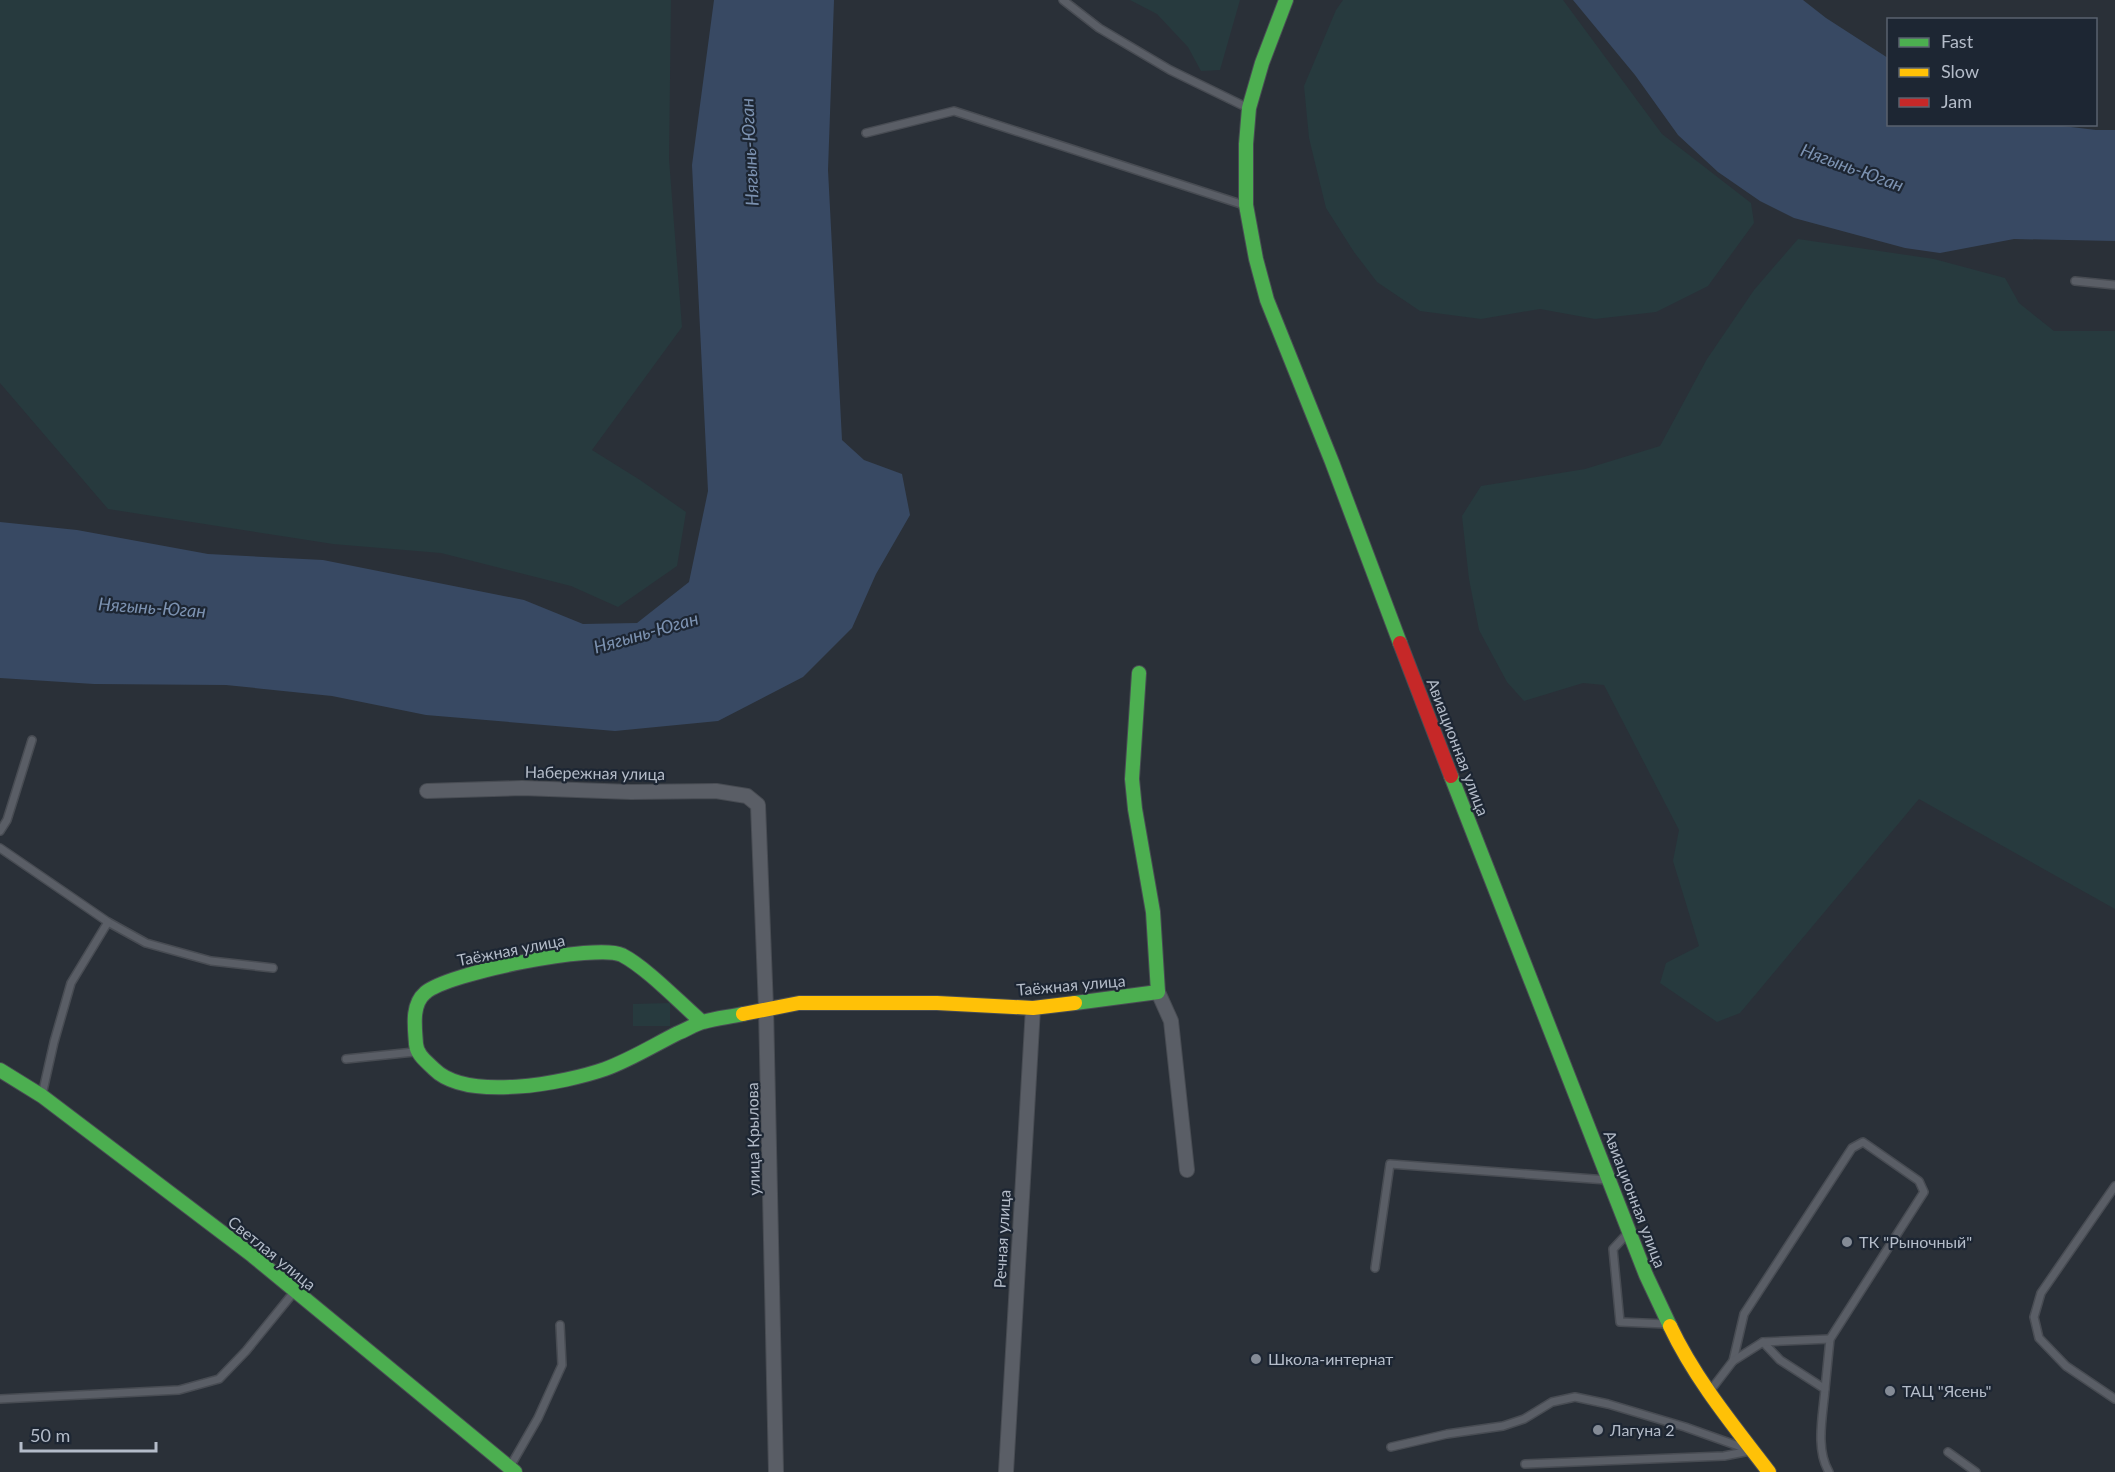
<svg xmlns="http://www.w3.org/2000/svg" width="2115" height="1472" viewBox="0 0 2115 1472" font-family="Lato,sans-serif">
	<style>
		.green { fill: #273a3e }
		.water { fill: #384963 }
		.lines { fill: none; stroke-linecap: round; stroke-linejoin: round }
		.lane-casing { stroke: #484c53; stroke-width: 10 }
		.street-casing { stroke: #484c53; stroke-width: 16 }
		.fast-casing { stroke: #484c53; stroke-width: 16 }
		.slow-casing { stroke: #484c53; stroke-width: 16 }
		.jam-casing { stroke: #484c53; stroke-width: 16 }
		.lane { stroke: #5a5e66; stroke-width: 7 }
		.street { stroke: #5a5e66; stroke-width: 14 }
		.fast { stroke: #4caf50; stroke-width: 14 }
		.slow { stroke: #ffc107; stroke-width: 14 }
		.jam { stroke: #c62828; stroke-width: 14 }
		.poi-dot { fill: #848b96; stroke: #1d2633; stroke-width: 2 }
		.labels { text-anchor: middle; stroke-width: 4.5; stroke-linejoin: round; paint-order: stroke }
		.street-label { font-size: 16px; fill: #b4bcc9; stroke: #1d2633 }
		.poi-label { font-size: 16px; fill: #b4bcc9; stroke: #1d2633; text-anchor: start }
		.water-label { font-size: 18px; font-style: italic; fill: #7c92b1; stroke: #1d2633 }
	</style>
	<rect width="100%" height="100%" fill="#2a3038"/>
	<g class="green">
		<polygon points="0,0 671,0 669,159 682,327 592,450 640,480 686,512 677,566 618,607 571,586 441,553 333,544 108,509 0,383"/>
		<polygon points="1130,0 1240,0 1220,70 1201,71 1188,47 1157,14"/>
		<polygon points="1343,0 1563,0 1662,134 1751,203 1754,223 1708,286 1656,312 1595,319 1540,309 1481,319 1420,311 1377,282 1354,252 1326,208 1309,138 1304,86 1336,10"/>
		<polygon points="1798,239 1934,259 2005,278 2019,303 2054,331 2115,331 2115,909 1919,799 1740,1013 1717,1022 1660,983 1666,963 1699,946 1673,861 1679,830 1604,685 1583,683 1524,701 1507,682 1479,630 1469,579 1462,516 1481,486 1585,469 1660,446 1707,359 1754,290"/>
		<polygon points="670,1003 670,1026 633,1026 633,1004"/>
	</g>
	<g class="water">
		<polygon points="714,0 834,0 828,170 842,440 864,460 902,474 910,515 876,574 852,628 803,677 718,721 615,731 426,715 332,696 226,685 94,684 0,678 0,522 77,530 208,554 323,560 524,600 583,624 637,623 689,582 708,491 692,165"/>
		<polygon points="1573,0 1803,0 1826,18 1888,58 1888,124 2046,124 2096,130 2115,130 2115,241 2014,239 1940,253 1905,248 1794,218 1760,201 1718,172 1678,135 1635,75"/>
	</g>
	<g class="lines">
		<defs>
			<g id="lane">
				<polyline points="1063,0 1099,28 1170,70 1246,107"/>
				<polyline points="866,133 954,111 1244,205"/>
				<polyline points="2075,281 2115,285"/>
				<polyline points="0,831 7,820 32,740"/>
				<polyline points="0,848 108,922 146,943 211,961 273,968"/>
				<polyline points="346,1059 414,1052"/>
				<polyline points="42,1095 54,1042 71,983 108,922"/>
				<polyline points="2115,1186 2041,1293 2034,1317 2039,1338 2066,1366 2115,1399"/>
				<polyline points="1626,1235 1613,1249 1620,1322 1666,1324"/>
				<polyline points="1375,1268 1390,1164 1607,1180"/>
				<path d="M1763 1342 1780 1360 1825 1389C1823 1415 1815 1449 1829 1472"/>
				<polyline points="1733,1361 1744,1314 1852,1148 1863,1142 1919,1181 1924,1192 1830,1339 1825,1389"/>
				<polyline points="1710,1391 1733,1361 1763,1342 1830,1339"/>
				<polyline points="0,1399 179,1390 219,1379 246,1351 294,1292"/>
				<polyline points="1391,1447 1447,1434 1503,1426 1524,1419 1552,1402 1575,1397 1608,1404 1685,1427 1744,1448"/>
				<polyline points="1948,1452 1976,1472"/>
				<polyline points="1525,1464 1724,1456 1750,1451"/>
				<polyline points="511,1465 538,1418 562,1365 560,1325"/>
			</g>
			<g id="street">
				<polyline points="427,791 522,788 631,792 716,791 747,796 758,805 766,1008 776,1472"/>
				<polyline points="1158,992 1171,1021 1187,1170"/>
				<polyline points="1006,1472 1033,1008"/>
			</g>
			<g id="fast">
				<polyline points="1286,0 1262,63 1249,108 1246,144 1246,205 1256,259 1267,300 1332,462 1400,643"/>
				<polyline points="1451,776 1646,1275 1670,1326"/>
				<polyline points="1075,1003 1158,992 1153,912 1135,809 1132,779 1139,673"/>
				<path d="M702 1022C680 1003 647 968 622 955 597 943 447 973 425 993 411 1005 415 1028 416 1044 417 1055 426 1061 434 1069 467 1102 565 1083 605 1069 630 1060 654 1045 678 1033 686 1030 695 1024 703 1022 716 1018 730 1017 743 1014"/>
				<polyline points="0,1070 42,1096 253,1256 515,1472"/>
			</g>
			<g id="slow">
				<polyline points="743,1014 799,1003 937,1003 1033,1008 1075,1003"/>
				<path d="M1670 1326C1695 1379 1733 1425 1769 1472"/>
			</g>
			<polyline id="jam" points="1400,643 1451,776"/>
		</defs>
		<use href="#lane" class="lane-casing"/>
		<use href="#street" class="street-casing"/>
		<use href="#fast" class="fast-casing"/>
		<use href="#slow" class="slow-casing"/>
		<use href="#jam" class="jam-casing"/>
		<use href="#lane" class="lane"/>
		<use href="#street" class="street"/>
		<use href="#fast" class="fast"/>
		<use href="#slow" class="slow"/>
		<use href="#jam" class="jam"/>
	</g>
	<g class="poi-dot">
		<circle cx="1847" cy="1242" r="6"/>
		<circle cx="1256" cy="1359" r="6"/>
		<circle cx="1890" cy="1391" r="6"/>
		<circle cx="1598" cy="1430" r="6"/>
	</g>
	<g class="labels">
		<g class="street-label">
			<text transform="translate(1458 747) rotate(69)" y="6">Авиационная улица</text>
			<text transform="translate(595 773) rotate(1)" y="6">Набережная улица</text>
			<text transform="translate(511 950) rotate(-11)" y="6">Таёжная улица</text>
			<text transform="translate(1071 985) rotate(-5)" y="6">Таёжная улица</text>
			<text transform="translate(753 1139) rotate(-91)" y="6">улица Крылова</text>
			<text transform="translate(1635 1199) rotate(69)" y="6">Авиационная улица</text>
			<text transform="translate(1002 1239) rotate(-87)" y="6">Речная улица</text>
			<text transform="translate(272 1253) rotate(39)" y="6">Светлая улица</text>
		</g>
		<g class="poi-label">
			<text x="1859" y="1248">ТК "Рыночный"</text>
			<text x="1268" y="1365">Школа-интернат</text>
			<text x="1902" y="1397">ТАЦ "Ясень"</text>
			<text x="1610" y="1436">Лагуна 2</text>
		</g>
		<g class="water-label">
			<text transform="translate(750 152) rotate(-93)" y="6">Нягынь-Юган</text>
			<text transform="translate(1852 168) rotate(20)" y="6">Нягынь-Юган</text>
			<text transform="translate(152 608) rotate(4)" y="6">Нягынь-Юган</text>
			<text transform="translate(646 633) rotate(-16)" y="6">Нягынь-Юган</text>
		</g>
	</g>
	<rect x="1887" y="18" width="210" height="108" fill="#1d2633" stroke="#59626f" stroke-width="1.5"/>
	<rect x="1899" y="38" width="30" height="9" fill="#4caf50" stroke="#59626f" stroke-width="1.5"/>
	<text x="1941" y="48" font-size="18" fill="#b4bcc9">Fast</text>
	<rect x="1899" y="68" width="30" height="9" fill="#ffc107" stroke="#59626f" stroke-width="1.5"/>
	<text x="1941" y="78" font-size="18" fill="#b4bcc9">Slow</text>
	<rect x="1899" y="98" width="30" height="9" fill="#c62828" stroke="#59626f" stroke-width="1.5"/>
	<text x="1941" y="108" font-size="18" fill="#b4bcc9">Jam</text>
	<path d="M21 1442v9h135v-9" fill="none" stroke="#b4bcc9" stroke-width="3"/>
	<text x="30" y="1442" font-size="18" fill="#b4bcc9" stroke="#1d2633" stroke-width="4.5" paint-order="stroke">50 m</text>
</svg>
